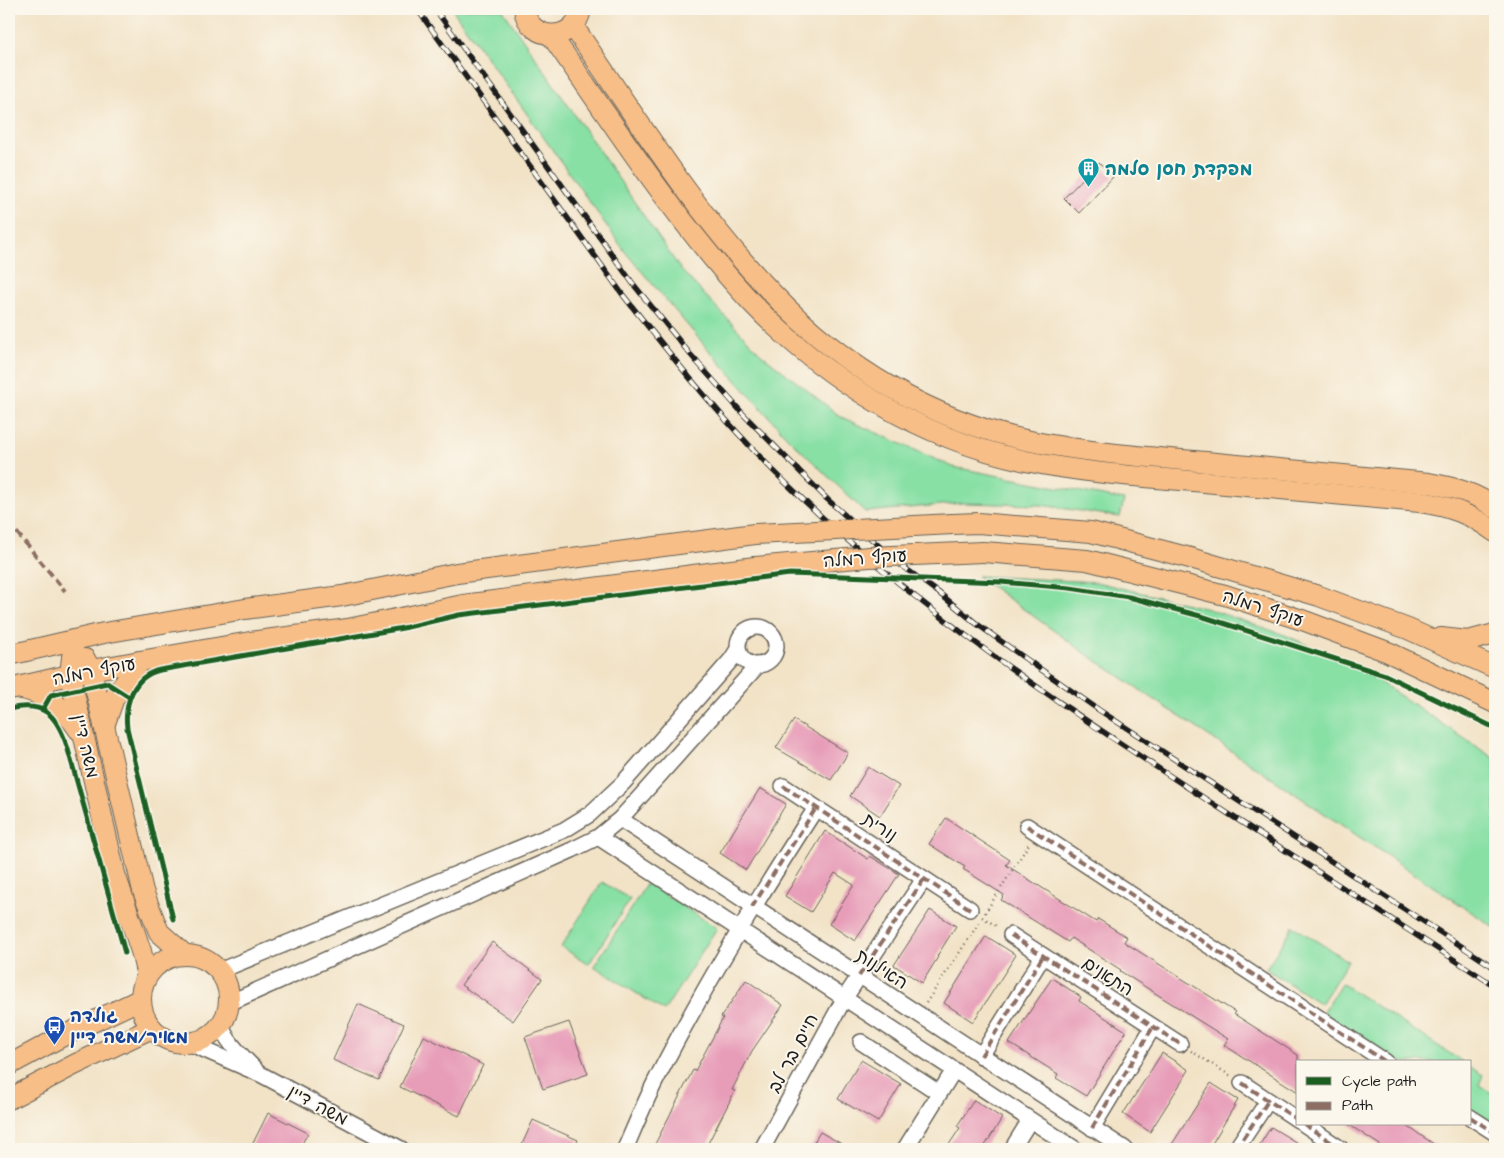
<svg xmlns="http://www.w3.org/2000/svg" width="1504" height="1158" viewBox="0 0 1504 1158" font-family="'Architects Daughter','Playpen Sans Hebrew',sans-serif">
	<style>
		.green { fill: #88e0a5; stroke: #527e60 }
		.building { fill: #e79cb8 }
		.lines { fill: none; stroke-linecap: round; stroke-linejoin: round }
		.minor-casing { stroke: #676258; stroke-width: 18 }
		.major-casing { stroke: #676258; stroke-width: 22 }
		.path { stroke: #676258; stroke-width: 2.5; stroke-dasharray: 1 4; stroke-linecap: butt }
		.minor { stroke: #fff; stroke-width: 15 }
		.major { stroke: #f7be87; stroke-width: 20 }
		.rail-casing { stroke: #1c1c1c; stroke-width: 5.5 }
		.rail { stroke: #fbf7ec; stroke-width: 4; stroke-dasharray: 11; stroke-linecap: butt }
		.major-bridge-casing { stroke: #676258; stroke-width: 22; stroke-linecap: butt }
		.major-bridge { stroke: #f7be87; stroke-width: 20 }
		.quiet { stroke: #8d6e63; stroke-width: 4; stroke-dasharray: 8 4; stroke-linecap: butt }
		.cycleway-casing { stroke: #fbf7ec; stroke-width: 8 }
		.cycleway { stroke: #1b5e20; stroke-width: 5 }
		.labels { text-anchor: middle; stroke-width: 4; stroke-linejoin: round; paint-order: stroke }
		.culture-label { font-size: 18px; font-weight: bold; fill: #0d838f; stroke: #fbf7ec; text-anchor: start }
		.street-label { font-size: 18px; fill: #1c1c1c; stroke: #fbf7ec }
		.transit-label { font-size: 18px; font-weight: bold; fill: #164399; stroke: #fbf7ec; text-anchor: start }
	</style>
	<rect width="100%" height="100%" fill="#fbf7ec"/>
	<filter id="ink" filterUnits="userSpaceOnUse"><feTurbulence type="fractalNoise" baseFrequency=".02" numOctaves="2"/><feDisplacementMap in="SourceGraphic" scale="10" xChannelSelector="R" yChannelSelector="G"/><feConvolveMatrix kernelMatrix="1 2 1 2 8 2 1 2 1" color-interpolation-filters="sRGB"/></filter>
	<filter id="wash" filterUnits="userSpaceOnUse"><feTurbulence type="fractalNoise" baseFrequency=".0096" numOctaves="4" result="noise"/><feDisplacementMap in="SourceGraphic" scale="20" xChannelSelector="R" yChannelSelector="G"/><feGaussianBlur stdDeviation="1.12" result="paint"/><feColorMatrix in="noise" values="0 0 0 0 0 0 0 0 0 0 0 0 0 0 0 0 0 1.4 0 .05"/><feComposite in="paint" operator="in"/></filter>
	<g filter="url(#wash)">
		<rect width="100%" height="100%" fill="#f2e3c7"/>
		<g class="green">
			<polygon points="452,9 502,9 681,270 760,353 841,417 953,467 1124,500 1120,517 1041,505 963,503 865,512 788,438 706,347 626,253"/>
			<polygon points="977,576 1096,582 1208,609 1285,635 1362,670 1495,759 1495,928 1085,653"/>
			<polygon points="602,882 630,899 589,964 561,947"/>
			<polygon points="647,883 717,928 664,1011 594,966"/>
			<polygon points="1293,926 1348,961 1321,1004 1266,969"/>
			<polygon points="1341,983 1463,1062 1386,1062 1320,1019"/>
			<polygon points="1470,1067 1483,1075 1479,1085 1495,1095 1495,1133 1470,1117"/>
		</g>
		<g id="blocks">
			<g class="building">
				<polygon points="1099,162 1113,177 1079,213 1064,198"/>
				<polygon points="794,720 848,753 831,780 776,748"/>
				<polygon points="868,767 899,786 880,816 850,796"/>
				<polygon points="760,788 786,804 746,870 720,853"/>
				<polygon points="946,818 1010,860 1006,865 1096,922 1098,919 1127,937 1124,942 1235,1012 1234,1014 1298,1055 1298,1092 1224,1045 1228,1039 1120,971 1121,970 1071,938 1068,942 1001,900 1004,895 963,869 965,867 929,844"/>
				<polygon points="825,831 868,859 870,856 899,874 855,941 829,924 854,885 835,873 811,912 785,896"/>
				<polygon points="930,910 956,926 937,956 938,957 922,983 894,965"/>
				<polygon points="986,936 1016,955 973,1022 944,1003"/>
				<polygon points="492,942 542,979 513,1021 461,985"/>
				<polygon points="1052,978 1081,997 1079,1001 1126,1031 1086,1096 1056,1078 1058,1074 1009,1043"/>
				<polygon points="746,980 783,1005 752,1051 732,1090 735,1091 705,1149 660,1149 654,1146 693,1070 695,1071 723,1018 721,1017"/>
				<polygon points="358,1004 404,1024 379,1080 333,1060"/>
				<polygon points="569,1022 588,1074 543,1089 525,1037"/>
				<polygon points="424,1036 483,1065 459,1116 400,1087"/>
				<polygon points="1162,1053 1189,1070 1150,1132 1123,1114"/>
				<polygon points="861,1060 901,1084 878,1122 838,1099"/>
				<polygon points="1211,1083 1238,1100 1213,1142 1208,1149 1169,1149"/>
				<polygon points="974,1100 1002,1118 983,1149 946,1149 960,1128 957,1126"/>
				<polygon points="268,1113 308,1133 299,1149 250,1149"/>
				<polygon points="533,1120 578,1140 574,1149 520,1149"/>
				<polygon points="1348,1124 1404,1124 1441,1149 1386,1149"/>
				<polygon points="1271,1127 1307,1149 1257,1149"/>
				<polygon points="820,1132 851,1149 810,1149"/>
			</g>
		</g>
	</g>
	<g filter="url(#ink)">
		<use href="#blocks" fill-opacity="0" stroke="#676258" stroke-width="1"/>
		<g class="lines">
			<defs>
				<g id="minor">
					<circle cx="757" cy="646" r="19"/>
					<polyline points="783,786 970,909"/>
					<polyline points="620,819 1125,1149"/>
					<polyline points="1027,826 1386,1062"/>
					<polyline points="598,837 1075,1149"/>
					<polyline points="1011,935 1180,1044"/>
					<polyline points="219,971 564,830 590,814 623,783 731,660 738,649"/>
					<polyline points="229,1003 572,850 598,837 620,819 639,798 758,665"/>
					<path d="M221 1024C225 1041 243 1057 255 1069"/>
					<polyline points="861,1042 939,1093"/>
					<polyline points="189,1043 262,1075 401,1149"/>
					<polyline points="981,1056 1043,956"/>
					<polyline points="1242,1083 1298,1120"/>
					<polyline points="1470,1117 1495,1133"/>
					<polyline points="1304,1124 1341,1149"/>
					<polyline points="1092,1128 1153,1027"/>
					<path d="M625 1149C635 1126 645 1102 656 1080 704 986 759 896 816 808"/>
					<polyline points="762,1149 844,999 924,879"/>
					<polyline points="905,1149 954,1070"/>
					<polyline points="1012,1149 1030,1120"/>
					<polyline points="1236,1149 1268,1101"/>
				</g>
				<g id="major">
					<path d="M524 9C529 43 576 43 581 9"/>
					<path d="M573 26C636 117 695 213 772 293 843 368 934 422 1035 442 1092 453 1149 457 1206 462 1281 469 1355 476 1429 483 1453 487 1476 493 1495 508"/>
					<path d="M551 35C615 126 675 220 751 302 824 379 921 439 1026 461 1084 473 1144 477 1204 482 1276 489 1348 495 1420 502 1449 506 1471 514 1495 532"/>
					<polyline points="953,524 978,523 1091,532 1194,559 1319,596 1408,629 1495,668"/>
					<polyline points="983,552 1087,560 1225,595 1305,621 1388,652 1495,703"/>
					<polyline points="1441,638 1468,641 1495,634"/>
					<polyline points="74,640 70,675 115,874 141,951 147,976"/>
					<polyline points="9,655 104,633 245,609 342,596 457,573 755,534"/>
					<polyline points="85,659 91,670 143,891 159,932 185,955"/>
					<path d="M17 688C45 692 64 707 79 730"/>
					<polyline points="9,689 91,670 140,661 250,642 348,629 463,605 755,567 789,564"/>
					<polyline points="104,726 114,698 140,661"/>
					<circle cx="185" cy="999" r="44"/>
					<polyline points="9,1065 59,1038 141,999"/>
					<polyline points="9,1099 74,1065 152,1028"/>
				</g>
			</defs>
			<use href="#minor" class="minor-casing"/>
			<use href="#major" class="major-casing"/>
			<g class="path">
				<polyline points="985,913 1029,844"/>
				<polyline points="982,917 998,927"/>
				<polyline points="926,1003 981,920"/>
				<polyline points="1191,1051 1231,1076"/>
			</g>
			<use href="#minor" class="minor"/>
			<use href="#major" class="major"/>
			<defs>
				<g id="rail">
					<path d="M417 9 623 295C675 361 728 427 789 486 914 608 1060 705 1207 800 1303 862 1399 924 1495 986"/>
					<polyline points="435,9 634,285 690,354 744,415 827,499 898,563 939,593 977,624 1026,659 1099,710 1495,968"/>
				</g>
			</defs>
			<use href="#rail" class="rail-casing"/>
			<use href="#rail" class="rail"/>
			<defs>
				<g id="major-bridge">
					<polyline points="755,534 953,524"/>
					<polyline points="789,564 869,557 983,552"/>
				</g>
			</defs>
			<use href="#major-bridge" class="major-bridge-casing"/>
			<use href="#major-bridge" class="major-bridge"/>
			<g class="quiet">
				<polyline points="9,523 65,591"/>
				<polyline points="783,786 970,909"/>
				<polyline points="1027,826 1386,1062"/>
				<polyline points="752,907 816,808"/>
				<polyline points="1011,935 1180,1044"/>
				<polyline points="859,976 924,879"/>
				<polyline points="981,1056 1043,956"/>
				<polyline points="1242,1083 1298,1120"/>
				<polyline points="1470,1117 1495,1133"/>
				<polyline points="1304,1124 1341,1149"/>
				<polyline points="1092,1128 1153,1027"/>
				<polyline points="1236,1149 1268,1101"/>
			</g>
			<defs>
				<g id="cycleway">
					<path d="M9 709C44 701 56 714 67 746L125 953"/>
					<polyline points="43,709 51,695 107,683 129,697"/>
					<path d="M173 919 127 728C124 704 133 676 160 670L403 628 459 615 790 574 1001 582 1070 588 1129 597 1204 617 1385 675 1495 728"/>
				</g>
			</defs>
			<use href="#cycleway" class="cycleway-casing"/>
			<use href="#cycleway" class="cycleway"/>
		</g>
	</g>
	<defs>
		<symbol id="building-pin" viewBox="-11 -11 22 30"><path d="M0 17L-7.5 6A9.5 9.5 0 1 1 7.5 6Z" fill="#0f9aa8" stroke="#fbf7ec"/><path d="M-4-6H4V6H1V3H-1V6H-4ZM-2.5-4.3h1.7v1.8h-1.7ZM.8-4.3h1.7v1.8H.8ZM-2.5-1h1.7V.8h-1.7ZM.8-1h1.7V.8H.8Z" fill="#fff"/></symbol>
		<symbol id="bus-pin" viewBox="-11 -11 22 30"><path d="M0 17L-7.5 6A9.5 9.5 0 1 1 7.5 6Z" fill="#1a4fb4" stroke="#fbf7ec"/><path d="M-5-6H5V4H4V6H2V4H-2V6H-4V4H-5ZM-3.5-4V0h7V-4ZM-3.5 1.2v1.5H-2V1.2ZM2 1.2v1.5H3.5V1.2Z" fill="#fff"/></symbol>
	</defs>
	<g fill-rule="evenodd">
		<use href="#building-pin" x="1076" y="156" width="25" height="34"/>
		<use href="#bus-pin" x="42" y="1014" width="25" height="34"/>
	</g>
	<g class="labels">
		<g class="culture-label">
			<text x="1105" y="175">מפקדת חסן סלמה</text>
		</g>
		<g class="street-label">
			<text transform="translate(865 558) rotate(-4)" y="6">עוקף רמלה</text>
			<text transform="translate(1263 608) rotate(18)" y="6">עוקף רמלה</text>
			<text transform="translate(94 671) rotate(-11)" y="6">עוקף רמלה</text>
			<text transform="translate(86 746) rotate(77)" y="6">משה דיין</text>
			<text transform="translate(880 827) rotate(33)" y="6">נורית</text>
			<text transform="translate(882 969) rotate(33)" y="6">האילנות</text>
			<text transform="translate(1108 976) rotate(33)" y="6">התאנים</text>
			<text transform="translate(793 1053) rotate(-62)" y="6">חיים בר לב</text>
			<text transform="translate(318 1105) rotate(28)" y="6">משה דיין</text>
		</g>
		<g class="transit-label">
			<text x="70" y="1022">גולדה<tspan x="70" dy="21">מאיר/משה דיין</tspan></text>
		</g>
	</g>
	<rect width="1504" height="1158" fill="none" stroke="#fbf7ec" stroke-width="30"/>
	<rect x="1296" y="1060" width="175" height="65" fill="#fbf7ec" stroke="#a29f99"/>
	<rect x="1306" y="1077" width="25" height="8" fill="#1b5e20" stroke="#a29f99"/>
	<text x="1342" y="1086" font-size="15" fill="#1c1c1c">Cycle path</text>
	<rect x="1306" y="1102" width="25" height="8" fill="#8d6e63" stroke="#a29f99"/>
	<text x="1342" y="1110" font-size="15" fill="#1c1c1c">Path</text>
</svg>
